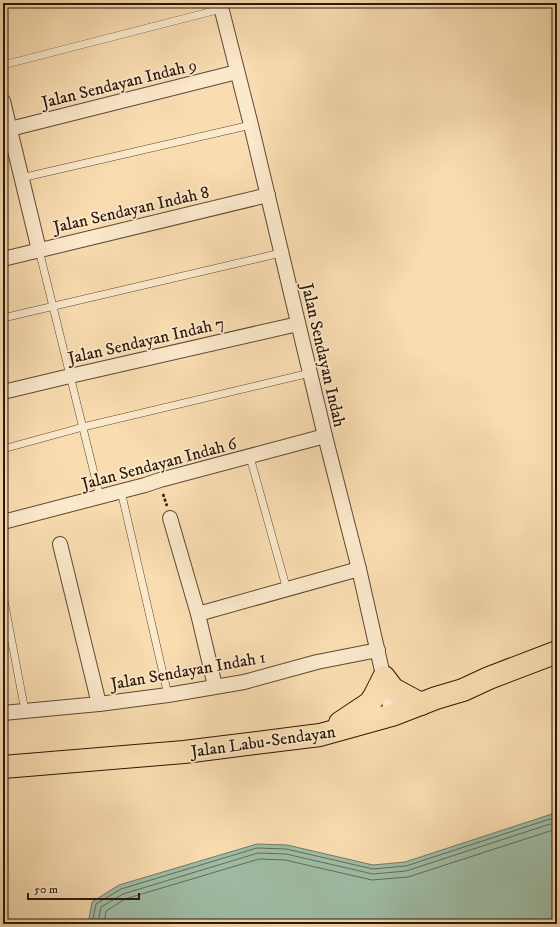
<svg xmlns="http://www.w3.org/2000/svg" width="560" height="927" viewBox="0 0 560 927" font-family="'IM FELL DW Pica',serif">
	<style>
		.water { fill: #9fbda6; stroke: #717b67 }
		.lines { fill: none; stroke-linecap: round; stroke-linejoin: round }
		.shore { stroke: #666a57; stroke-width: 1 }
		.service-casing { stroke: #604832; stroke-width: 8 }
		.minor-casing { stroke: #604832; stroke-width: 16 }
		.primary-casing { stroke: #2d1708; stroke-width: 24 }
		.path { stroke: #2d1708; stroke-width: 2.5; stroke-dasharray: 3 2; stroke-linecap: butt }
		.service { stroke: #fbe9cc; stroke-width: 7 }
		.minor { stroke: #fbe9cc; stroke-width: 14 }
		.primary { stroke: #f9ddb1; stroke-width: 22 }
		.labels { text-anchor: middle; stroke-width: 3.5; stroke-linejoin: round; paint-order: stroke }
		.street-label { font-size: 17px; fill: #2d1708; stroke: #fbe9cc }
	</style>
	<rect width="100%" height="100%" fill="#f9ddb1"/>
	<filter id="stains"><feTurbulence type="fractalNoise" baseFrequency=".005" numOctaves="4"/><feColorMatrix values="0 0 0 0 .2 0 0 0 0 .09 0 0 0 0 .02 0 0 0 .5 -.17"/></filter>
	<radialGradient id="worn" r=".72"><stop offset=".6" stop-color="#630" stop-opacity="0"/><stop offset="1" stop-color="#630" stop-opacity=".3"/></radialGradient>
	<polygon class="water" points="552,814 557,817 557,924 88,924 92,902 119,885 257,844 287,845 373,865 405,862"/>
	<g class="lines">
		<g class="shore">
			<polyline points="92,924 96,904 121,889 257,848 286,849 373,869 406,866 550,819 557,820"/>
			<polyline points="98,924 101,907 123,894 258,853 286,854 373,874 406,871 550,824 557,825"/>
			<polyline points="104,924 106,911 125,899 259,859 285,860 372,880 408,877 550,831 557,831"/>
		</g>
		<defs>
			<g id="service">
				<polyline points="3,65 221,9"/>
				<polyline points="21,178 251,125"/>
				<polyline points="39,250 100,497"/>
				<polyline points="3,318 281,253"/>
				<polyline points="3,449 83,427 310,373"/>
				<polyline points="250,457 287,590"/>
				<polyline points="121,491 168,695"/>
				<polyline points="3,595 25,711"/>
			</g>
			<g id="minor">
				<polyline points="220,3 251,125 325,436 359,569 392,715"/>
				<polyline points="3,101 39,250"/>
				<polyline points="10,129 237,72"/>
				<polyline points="3,259 268,195"/>
				<polyline points="3,392 70,376 298,324"/>
				<polyline points="170,518 198,614 215,686"/>
				<polyline points="3,522 145,485 160,480 325,436"/>
				<polyline points="60,544 99,704"/>
				<polyline points="198,614 359,569"/>
				<polyline points="3,713 99,704 168,695 244,682 317,662 378,650"/>
			</g>
			<g id="primary">
				<polyline points="340,723 370,703 375,695 384,677 393,689 421,704"/>
				<polyline points="3,767 184,752 320,735 392,715 436,698 463,690 489,678 557,652"/>
			</g>
		</defs>
		<use href="#service" class="service-casing"/>
		<use href="#minor" class="minor-casing"/>
		<use href="#primary" class="primary-casing"/>
		<polyline class="path" points="163,494 167,506"/>
		<use href="#service" class="service"/>
		<use href="#minor" class="minor"/>
		<use href="#primary" class="primary"/>
	</g>
	<g class="labels">
		<g class="street-label">
			<text transform="translate(119 83) rotate(-14)" y="6">Jalan Sendayan Indah 9</text>
			<text transform="translate(131 209) rotate(-13)" y="6">Jalan Sendayan Indah 8</text>
			<text transform="translate(146 340) rotate(-13)" y="6">Jalan Sendayan Indah 7</text>
			<text transform="translate(324 355) rotate(77)" y="6">Jalan Sendayan Indah</text>
			<text transform="translate(159 463) rotate(-15)" y="6">Jalan Sendayan Indah 6</text>
			<text transform="translate(188 670) rotate(-10)" y="6">Jalan Sendayan Indah 1</text>
			<text transform="translate(263 741) rotate(-8)" y="6">Jalan Labu-Sendayan</text>
		</g>
	</g>
	<rect width="560" height="927" fill="none" stroke="#f9ddb1" stroke-width="16"/>
	<rect x="4" y="4" width="552" height="919" fill="none" stroke="#2d1708" stroke-width="2"/>
	<rect x="8" y="8" width="544" height="911" fill="none" stroke="#2d1708"/>
	<path d="M28 893v6h111v-6" fill="none" stroke="#2d1708" stroke-width="2"/>
	<text x="34" y="893" font-size="12" fill="#2d1708" stroke="#fbe9cc" stroke-width="3" paint-order="stroke">50 m</text>
	<rect width="100%" height="100%" filter="url(#stains)"/>
	<rect width="100%" height="100%" fill="url(#worn)"/>
</svg>
